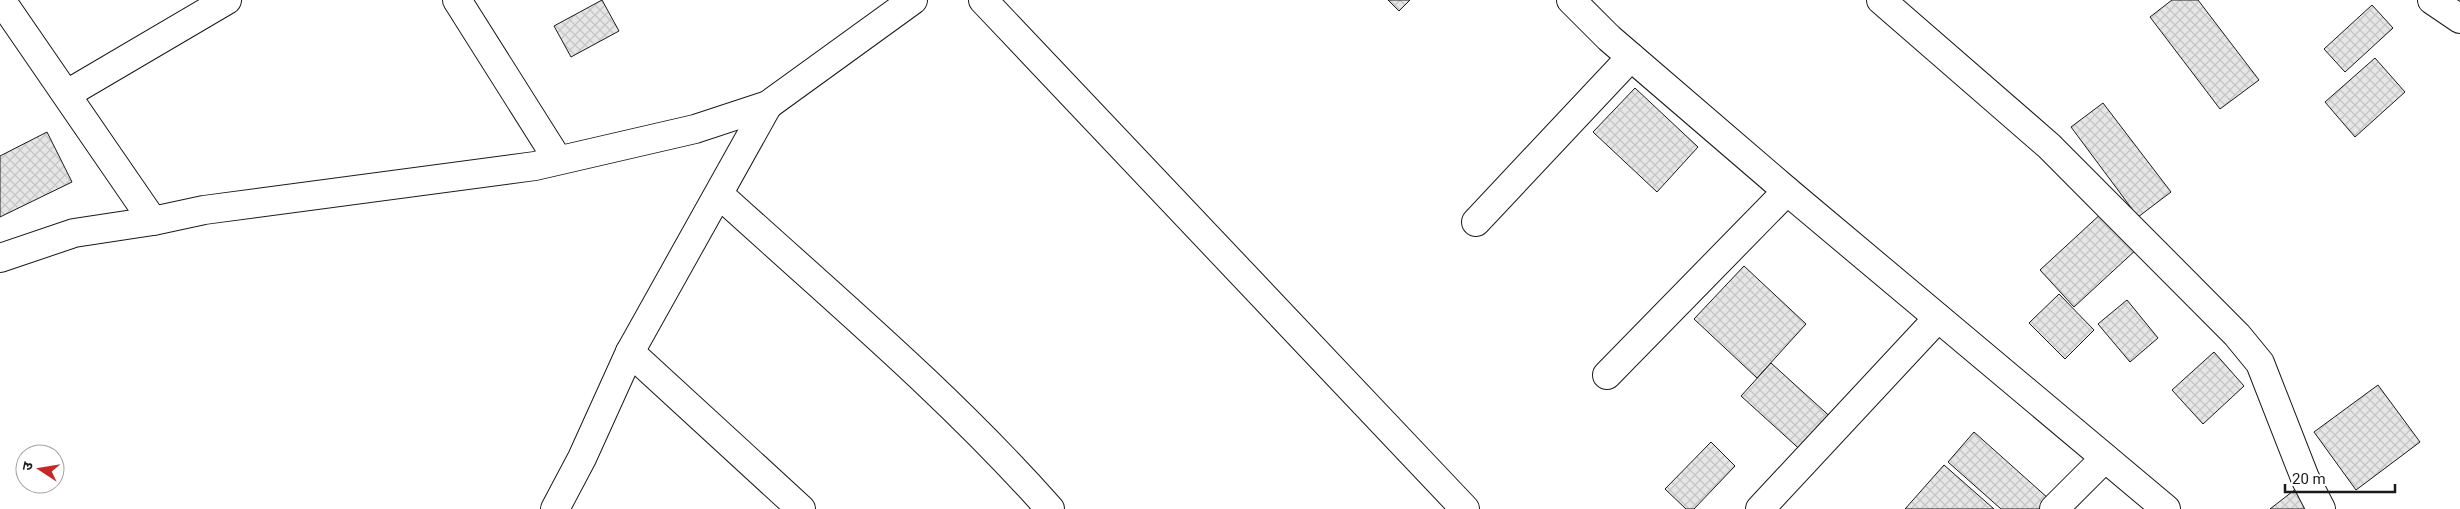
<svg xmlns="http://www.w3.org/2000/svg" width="2460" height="509" viewBox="0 0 2460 509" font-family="Roboto,'Noto Sans Devanagari',sans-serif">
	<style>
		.building { fill: url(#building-cross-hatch); stroke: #1a1a1a }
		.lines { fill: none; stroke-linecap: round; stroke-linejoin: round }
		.street-casing { stroke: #1a1a1a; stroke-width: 30 }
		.street { stroke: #fff; stroke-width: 28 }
	</style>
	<defs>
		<pattern id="building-cross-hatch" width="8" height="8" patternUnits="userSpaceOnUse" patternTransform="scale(1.25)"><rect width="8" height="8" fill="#e6e6e6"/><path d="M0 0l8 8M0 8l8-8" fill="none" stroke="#c5c5c5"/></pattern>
	</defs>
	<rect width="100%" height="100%" fill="#fff"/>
	<g class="building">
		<polygon points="602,0 619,31 571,57 554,26"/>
		<polygon points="1388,0 1410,0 1399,11"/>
		<polygon points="2172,0 2198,0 2259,80 2220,109 2150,17"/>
		<polygon points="2372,5 2393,28 2345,72 2324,49"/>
		<polygon points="2375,58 2405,92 2355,137 2325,102"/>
		<polygon points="1635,88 1698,147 1657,192 1593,132"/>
		<polygon points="2103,103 2171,192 2138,217 2071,127"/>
		<polygon points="47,132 72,182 0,217 0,156"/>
		<polygon points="2104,211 2138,248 2074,307 2040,270"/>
		<polygon points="1744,266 1806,324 1757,378 1694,319"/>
		<polygon points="2059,294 2094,330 2065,359 2029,323"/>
		<polygon points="2127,300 2158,338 2130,362 2098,324"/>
		<polygon points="2214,352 2244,386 2203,424 2172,390"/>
		<polygon points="1771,363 1835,421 1805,454 1741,396"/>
		<polygon points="2378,385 2420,442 2356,490 2314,432"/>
		<polygon points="1974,432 2049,499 2040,509 2001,509 1948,462"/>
		<polygon points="1711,442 1735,466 1694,509 1686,509 1665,489"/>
		<polygon points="1944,465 1994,509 1905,509"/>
		<polygon points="2306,481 2317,509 2270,509"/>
	</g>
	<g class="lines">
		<defs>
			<g id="street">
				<polyline points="1,0 153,221"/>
				<polyline points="457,0 558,160"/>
				<polyline points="983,0 1465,509"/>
				<polyline points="1571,0 1609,38 1787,191 2166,509"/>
				<polyline points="1881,0 2049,146 2237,335 2260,363 2305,478 2321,509"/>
				<polyline points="2432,0 2460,19"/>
				<polyline points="67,94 227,0"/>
				<path d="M720 195C832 297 949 395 1050 509"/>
				<polyline points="1476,222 1631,57"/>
				<polyline points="0,258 74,233 153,221 204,210 535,166 695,129 768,105 913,0"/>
				<polyline points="630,352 801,509"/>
				<polyline points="1607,375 1787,191"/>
				<polyline points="555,509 582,458 630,352 768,105"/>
				<polyline points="1760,509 1938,318"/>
				<polyline points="2054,509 2105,458"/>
			</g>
		</defs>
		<use href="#street" class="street-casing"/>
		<use href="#street" class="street"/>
	</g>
	<g transform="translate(40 469) rotate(282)"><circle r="24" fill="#ffffff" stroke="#a3a3a3"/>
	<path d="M0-4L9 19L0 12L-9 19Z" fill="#c62828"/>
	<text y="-8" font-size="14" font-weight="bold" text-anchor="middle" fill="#1a1a1a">उ</text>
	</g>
	<path d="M2285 484v8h110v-8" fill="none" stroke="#1a1a1a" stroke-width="2.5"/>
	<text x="2292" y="484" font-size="15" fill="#1a1a1a" stroke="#ffffff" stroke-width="4" paint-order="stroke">20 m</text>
</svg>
